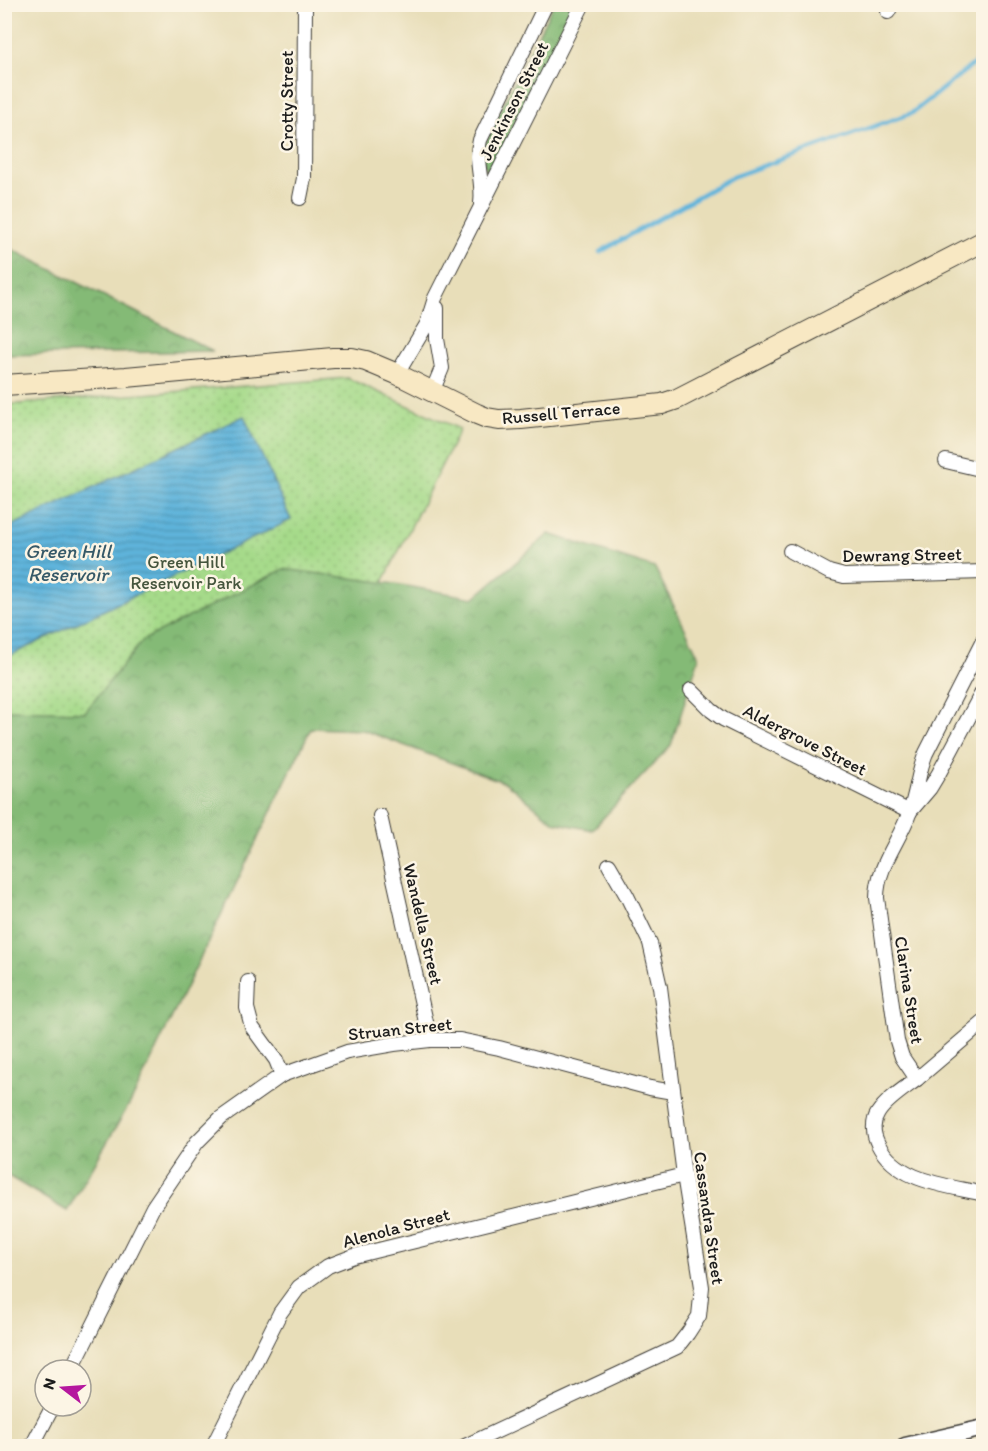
<svg xmlns="http://www.w3.org/2000/svg" width="988" height="1451" viewBox="0 0 988 1451" font-family="Itim,sans-serif">
	<style>
		.grass { fill: url(#grass-dots); stroke: #617b53; stroke-width: 1.5 }
		.forest { fill: url(#forest-crowns); stroke: #506b49; stroke-width: 1.5 }
		.water { fill: url(#water-rules); stroke: #3d687c; stroke-width: 1.5 }
		.lines { fill: none; stroke-linecap: round; stroke-linejoin: round }
		.stream { stroke: #5eb4db; stroke-width: 4.5 }
		.minor-casing { stroke: #3b3934; stroke-width: 16 }
		.tertiary-casing { stroke: #3b3934; stroke-width: 19 }
		.secondary-casing { stroke: #3b3934; stroke-width: 22 }
		.minor { stroke: #fff; stroke-width: 14 }
		.tertiary { stroke: #fff; stroke-width: 16 }
		.secondary { stroke: #f8e8c3; stroke-width: 20 }
		.labels { text-anchor: middle; stroke-width: 5; stroke-linejoin: round; paint-order: stroke }
		.street-label { font-size: 18px; fill: #1c1c1c; stroke: #fcf5e5 }
		.park-label { font-size: 18px; fill: #45553d; stroke: #fcf5e5 }
		.water-label { font-size: 20px; font-style: italic; fill: #365968; stroke: #fcf5e5 }
	</style>
	<defs>
		<pattern id="grass-dots" width="8" height="8" patternUnits="userSpaceOnUse" patternTransform="scale(1.5)"><rect width="8" height="8" fill="#a6da8a"/><path d="M2 2h.1M6 6h.1" fill="none" stroke="#8eba76" stroke-width="1.8" stroke-linecap="round"/></pattern>
		<pattern id="forest-crowns" width="20" height="18" patternUnits="userSpaceOnUse" patternTransform="scale(1.5)"><rect width="20" height="18" fill="#84ba76"/><path d="M2 6a3 3 0 1 1 6 0M12 15a3 3 0 1 1 6 0" fill="none" stroke="#719f66"/></pattern>
		<pattern id="water-rules" width="6" height="5" patternUnits="userSpaceOnUse" patternTransform="scale(1.5)"><rect width="6" height="5" fill="#5eb4db"/><path d="M0 2.5h6" fill="none" stroke="#4d92b1"/></pattern>
	</defs>
	<rect width="100%" height="100%" fill="#fcf5e5"/>
	<filter id="ink" filterUnits="userSpaceOnUse"><feTurbulence type="fractalNoise" baseFrequency=".0167" numOctaves="2"/><feDisplacementMap in="SourceGraphic" scale="12" xChannelSelector="R" yChannelSelector="G"/><feConvolveMatrix kernelMatrix="1 2 1 2 8 2 1 2 1" color-interpolation-filters="sRGB"/></filter>
	<filter id="wash" filterUnits="userSpaceOnUse"><feTurbulence type="fractalNoise" baseFrequency=".008" numOctaves="4" result="noise"/><feDisplacementMap in="SourceGraphic" scale="24" xChannelSelector="R" yChannelSelector="G"/><feGaussianBlur stdDeviation="1.35" result="paint"/><feColorMatrix in="noise" values="0 0 0 0 0 0 0 0 0 0 0 0 0 0 0 0 0 1.4 0 .05"/><feComposite in="paint" operator="in"/></filter>
	<g filter="url(#wash)">
		<rect width="100%" height="100%" fill="#e8deb9"/>
		<polygon class="grass" points="347,378 460,429 67,1211 5,1174 5,405"/>
		<g class="forest">
			<path d="M553 5H575L489 175C478 161 485 143 491 129Z"/>
			<polygon points="5,246 213,351 5,355"/>
			<polygon points="549,534 655,568 699,657 671,745 592,830 554,822 506,783 363,730 311,728 133,1098 67,1211 5,1174 5,710 85,712 143,640 284,569 395,584 474,598"/>
		</g>
		<polygon class="water" points="244,416 291,520 5,658 5,529"/>
		<g class="lines">
			<polyline class="stream" points="600,252 732,177 912,113 984,56"/>
		</g>
	</g>
	<g filter="url(#ink)">
		<g class="lines">
			<defs>
				<g id="minor">
					<polyline points="888,12 892,4"/>
					<polyline points="300,198 304,178 305,4"/>
					<path d="M481 203C484 182 474 162 480 140L546 4"/>
					<polyline points="397,374 427,324 435,298 583,4"/>
					<polyline points="432,392 442,368 437,339 437,308"/>
					<polyline points="946,461 984,470"/>
					<polyline points="790,551 829,572 844,576 984,572"/>
					<path d="M984 639 926 753C918 772 917 792 910 811 900 841 877 865 877 898L897 1041 902 1057 917 1079C905 1088 886 1100 878 1113 872 1122 873 1134 878 1144 897 1182 946 1185 984 1194"/>
					<polyline points="691,690 711,710 723,719 910,812"/>
					<polyline points="913,808 930,788 939,773 984,689"/>
					<polyline points="380,816 430,1040"/>
					<polyline points="248,982 247,1008 252,1027 276,1060 282,1075"/>
					<polyline points="917,1079 984,1022"/>
					<polyline points="71,1370 153,1207 197,1142 221,1118 282,1075 347,1052 394,1044 430,1040 460,1040 499,1048 650,1088 673,1092"/>
					<polyline points="32,1446 53,1406"/>
					<polyline points="213,1446 280,1313 299,1287 328,1266 354,1256 684,1175"/>
					<polyline points="465,1446 677,1347 688,1333 699,1316 702,1287 684,1175 660,987 650,943 627,896 609,865"/>
				</g>
				<polyline id="tertiary" points="905,1446 984,1428"/>
				<polyline id="secondary" points="4,385 126,377 333,358 352,358 366,361 397,374 477,414 487,418 499,420 521,419 662,404 677,399 984,241"/>
			</defs>
			<use href="#minor" class="minor-casing"/>
			<use href="#tertiary" class="tertiary-casing"/>
			<use href="#secondary" class="secondary-casing"/>
			<use href="#minor" class="minor"/>
			<use href="#tertiary" class="tertiary"/>
			<use href="#secondary" class="secondary"/>
		</g>
	</g>
	<g class="labels">
		<g class="street-label">
			<text transform="translate(287 101) rotate(-90)" y="6">Crotty Street</text>
			<text transform="translate(514 101) rotate(-63)" y="6">Jenkinson Street</text>
			<text transform="translate(561 413) rotate(-5)" y="6">Russell Terrace</text>
			<text transform="translate(902 555) rotate(-1)" y="6">Dewrang Street</text>
			<text transform="translate(805 740) rotate(27)" y="6">Aldergrove Street</text>
			<text transform="translate(423 924) rotate(77)" y="6">Wandella Street</text>
			<text transform="translate(909 990) rotate(81)" y="6">Clarina Street</text>
			<text transform="translate(400 1029) rotate(-6)" y="6">Struan Street</text>
			<text transform="translate(709 1218) rotate(82)" y="6">Cassandra Street</text>
			<text transform="translate(396 1228) rotate(-15)" y="6">Alenola Street</text>
		</g>
		<g class="park-label">
			<text x="186" y="568">Green Hill<tspan x="186" dy="21">Reservoir Park</tspan></text>
		</g>
		<g class="water-label">
			<text x="68" y="558">Green Hill<tspan x="68" dy="23">Reservoir</tspan></text>
		</g>
	</g>
	<rect width="988" height="1451" fill="none" stroke="#fcf5e5" stroke-width="24"/>
	<g transform="translate(63 1388) rotate(287)"><circle r="28" fill="#fcf5e5" stroke="#a29e95" stroke-width="1.5"/>
	<path d="M0-4.5L10 22L0 15L-10 22Z" fill="#b5179e"/>
	<text y="-9" font-size="16" font-weight="bold" text-anchor="middle" fill="#1c1c1c">N</text>
	</g>
</svg>
